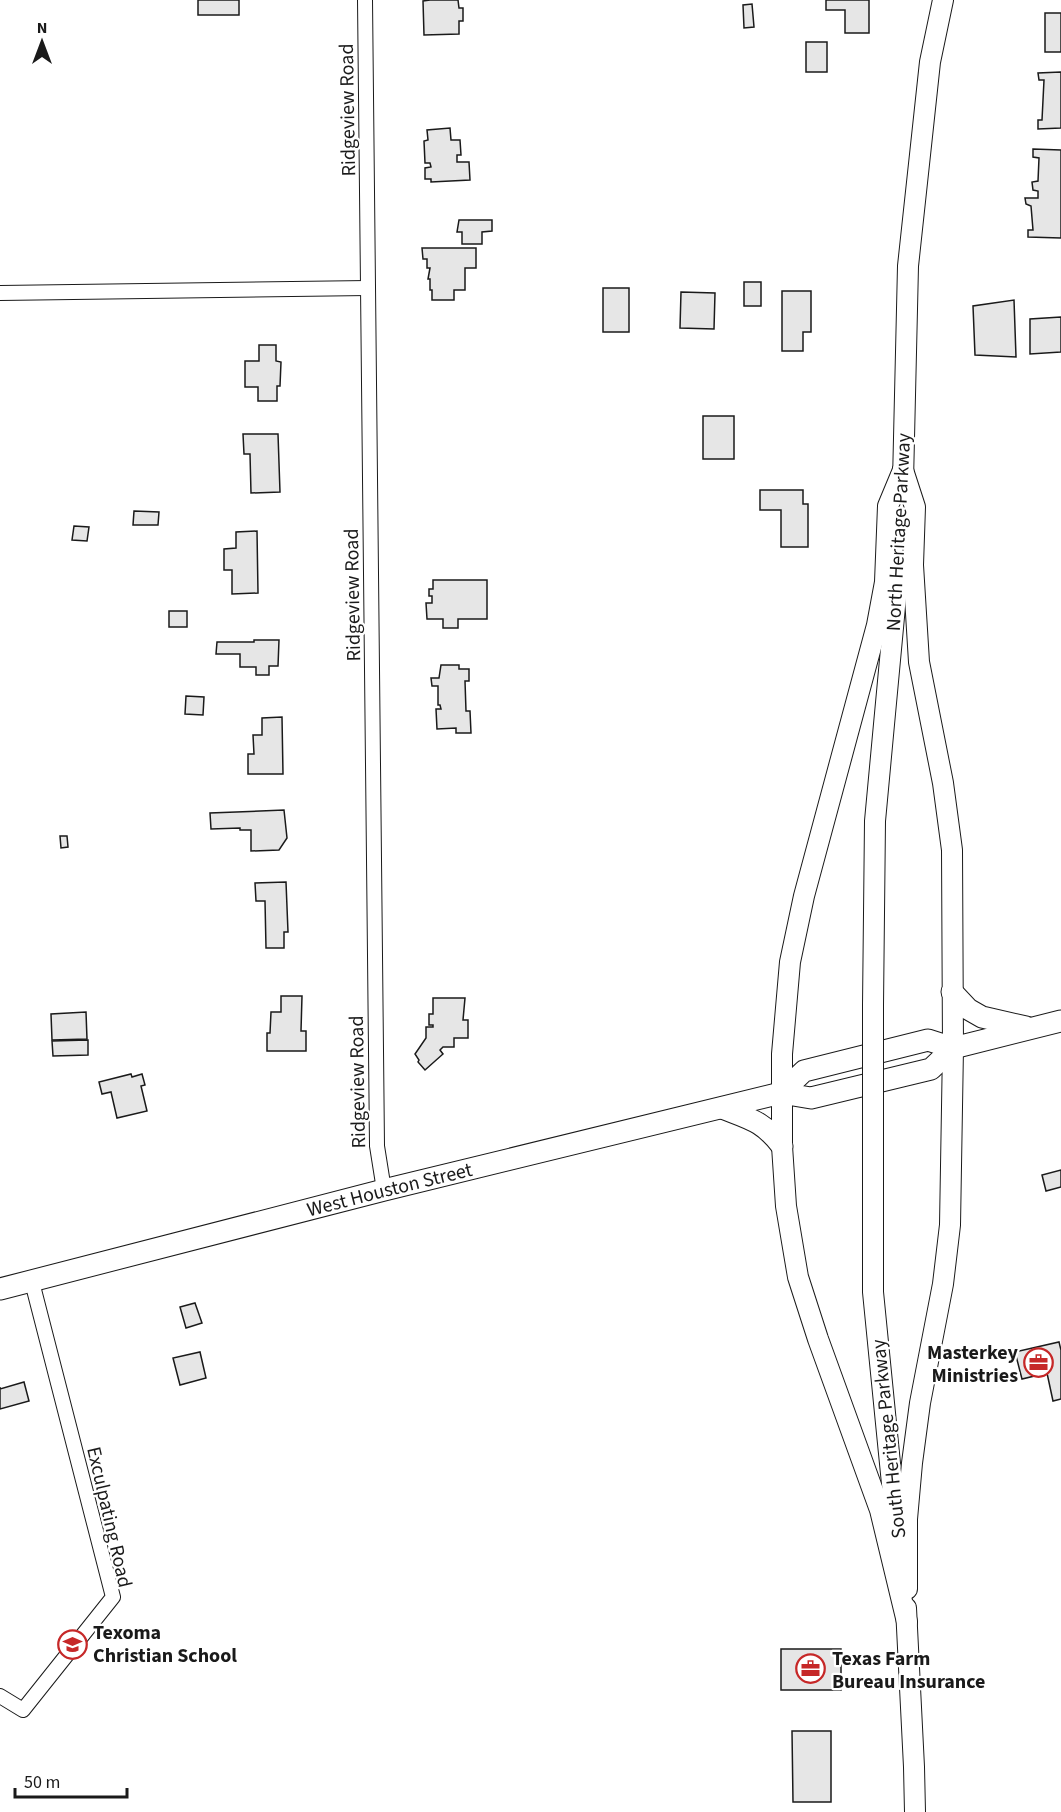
<svg xmlns="http://www.w3.org/2000/svg" width="1061" height="1812" viewBox="0 0 1061 1812" font-family="'Source Sans 3',sans-serif">
	<style>
		.building { fill: #e6e6e6; stroke: #1a1a1a; stroke-width: 1.5 }
		.lines { fill: none; stroke-linecap: round; stroke-linejoin: round }
		.minor-casing { stroke: #1a1a1a; stroke-width: 16 }
		.secondary-casing { stroke: #1a1a1a; stroke-width: 22 }
		.primary-casing { stroke: #1a1a1a; stroke-width: 23 }
		.minor { stroke: #fff; stroke-width: 14 }
		.secondary { stroke: #fff; stroke-width: 20 }
		.primary { stroke: #fff; stroke-width: 21 }
		.secondary-bridge-casing { stroke: #1a1a1a; stroke-width: 22; stroke-linecap: butt }
		.secondary-bridge { stroke: #fff; stroke-width: 20 }
		.labels { text-anchor: middle; stroke-width: 4.5; stroke-linejoin: round; paint-order: stroke }
		.street-label { font-size: 20px; fill: #1a1a1a; stroke: #fff }
		.poi-label { font-size: 20px; font-weight: bold; fill: #1a1a1a; stroke: #fff; text-anchor: start }
	</style>
	<rect width="100%" height="100%" fill="#fff"/>
	<g class="building">
		<rect x="198" y="0" width="41" height="15"/>
		<polygon points="430,0 458,0 459,8 463,8 463,21 459,21 459,34 424,35 423,1"/>
		<polygon points="826,0 869,0 869,33 845,33 845,10 826,10"/>
		<polygon points="752,4 754,27 744,28 743,5"/>
		<rect x="1045" y="13" width="16" height="39"/>
		<rect x="806" y="42" width="21" height="30"/>
		<polygon points="1061,72 1061,128 1038,129 1038,120 1042,120 1044,80 1039,80 1038,73"/>
		<polygon points="450,128 451,140 460,140 461,155 457,155 457,162 469,162 470,180 431,182 431,179 425,179 425,168 431,167 430,163 425,163 424,141 428,140 427,130"/>
		<polygon points="1033,149 1061,150 1061,238 1028,237 1028,230 1033,230 1031,206 1026,204 1025,198 1038,198 1038,191 1033,190 1032,182 1038,181 1039,158 1033,157"/>
		<polygon points="459,220 492,220 492,231 482,232 482,244 462,244 462,232 457,232"/>
		<polygon points="422,248 476,248 476,268 465,268 465,290 454,290 454,300 432,300 432,290 430,290 430,279 428,279 430,268 427,268 427,259 423,259"/>
		<rect x="744" y="282" width="17" height="24"/>
		<rect x="603" y="288" width="26" height="44"/>
		<polygon points="782,291 811,291 811,332 803,332 803,351 782,351"/>
		<polygon points="681,292 715,293 714,329 680,328"/>
		<polygon points="1014,300 1016,357 975,355 973,306"/>
		<polygon points="1061,317 1061,352 1030,354 1030,319"/>
		<polygon points="259,345 276,345 276,361 281,362 280,386 277,386 277,401 258,401 258,387 245,387 245,361 259,361"/>
		<rect x="703" y="416" width="31" height="43"/>
		<polygon points="243,434 278,434 280,492 251,493 250,454 244,454"/>
		<polygon points="760,490 803,490 803,504 808,504 808,547 781,547 781,510 760,510"/>
		<polygon points="134,511 159,512 158,525 133,525"/>
		<polygon points="74,526 89,527 87,541 72,540"/>
		<polygon points="257,531 258,593 232,594 232,570 224,570 224,549 236,548 236,532"/>
		<polygon points="433,580 487,580 487,619 458,619 458,628 443,628 443,619 427,619 426,603 432,603 432,596 429,596 429,589 433,589"/>
		<rect x="169" y="611" width="18" height="16"/>
		<polygon points="254,640 279,640 278,666 269,666 269,675 256,675 256,667 240,667 240,654 216,654 217,642 254,642"/>
		<polygon points="441,665 459,665 459,669 469,669 469,681 465,681 466,711 470,711 471,733 456,733 456,728 437,729 436,709 441,709 440,705 438,705 438,686 432,686 431,678 439,678"/>
		<polygon points="186,696 204,697 203,715 185,714"/>
		<polygon points="282,717 283,774 248,774 248,754 254,754 253,735 262,735 262,718"/>
		<polygon points="284,810 287,838 279,850 251,851 251,830 240,830 240,828 211,829 210,813"/>
		<polygon points="60,836 67,836 68,847 61,848"/>
		<polygon points="286,882 288,932 284,932 284,948 266,948 265,901 256,901 255,883"/>
		<polygon points="281,996 302,996 301,1031 306,1031 306,1051 267,1051 267,1033 270,1033 271,1012 281,1012"/>
		<polygon points="433,998 465,998 463,1020 468,1020 468,1038 454,1038 454,1047 443,1047 440,1050 443,1054 425,1070 418,1062 419,1060 415,1054 426,1038 426,1027 433,1027 433,1025 429,1025 429,1014 433,1014"/>
		<polygon points="86,1012 87,1039 52,1040 51,1014"/>
		<polygon points="88,1040 88,1055 53,1056 52,1041"/>
		<polygon points="131,1074 132,1077 142,1074 145,1085 141,1086 147,1111 117,1118 111,1092 102,1094 99,1082"/>
		<polygon points="1061,1170 1061,1187 1046,1191 1042,1175"/>
		<polygon points="195,1303 202,1323 186,1328 180,1307"/>
		<polygon points="1059,1342 1061,1350 1061,1399 1053,1401 1047,1373 1022,1379 1015,1352"/>
		<polygon points="200,1352 206,1378 180,1385 173,1358"/>
		<polygon points="24,1382 29,1401 0,1409 0,1387 0,1389"/>
		<rect x="781" y="1649" width="60" height="41"/>
		<polygon points="792,1731 831,1731 831,1802 793,1802"/>
	</g>
	<g class="lines">
		<defs>
			<g id="minor">
				<polyline points="365,0 377,1146 384,1190"/>
				<polyline points="0,293 368,288"/>
				<polyline points="0,1696 23,1710 113,1597 32,1282"/>
			</g>
			<g id="secondary">
				<polyline points="903,470 888,506 885,582 877,625 804,896 790,962 782,1054 782,1146 786,1206 798,1277 818,1339 880,1510 907,1622"/>
				<polyline points="903,470 915,507 913,565 919,662 943,783 952,850 953,1048 950,1225 943,1284 920,1403 912,1463 907,1519 907,1589"/>
				<polyline points="903,481 908,266 930,62 943,0"/>
				<polyline points="873,1005 875,821 898,574"/>
				<polyline points="873,1127 873,1292 897,1534"/>
				<polyline points="906,1608 914,1767 915,1812"/>
			</g>
			<g id="primary">
				<polyline points="952,992 968,1009 982,1017 1026,1027"/>
				<polyline points="781,1093 804,1071 928,1040 953,1048"/>
				<path d="M722 1108C750 1119 763 1121 782 1146"/>
				<path id="s1" d="M0 1289 384 1190 781 1093 811 1098 931 1069 953 1048 1061 1021"/>
			</g>
		</defs>
		<use href="#minor" class="minor-casing"/>
		<use href="#secondary" class="secondary-casing"/>
		<use href="#primary" class="primary-casing"/>
		<use href="#minor" class="minor"/>
		<use href="#secondary" class="secondary"/>
		<use href="#primary" class="primary"/>
		<defs>
			<polyline id="secondary-bridge" points="873,1127 873,1005"/>
		</defs>
		<use href="#secondary-bridge" class="secondary-bridge-casing"/>
		<use href="#secondary-bridge" class="secondary-bridge"/>
	</g>
	<defs>
		<symbol id="office-ring" viewBox="-11 -11 22 22"><circle r="9.5" fill="#fff" stroke="#c62828" stroke-width="1.5"/><path d="M-6-3h4V-5.5h4V-3h4V5H-6ZM-1-4.5V-3h2v-1.5ZM-6 0V1H6V0Z" fill="#c62828"/></symbol>
		<symbol id="school-ring" viewBox="-11 -11 22 22"><circle r="9.5" fill="#fff" stroke="#c62828" stroke-width="1.5"/><path d="M0-5L7-2L0 1L-7-2ZM-4 1L0 2.5L4 1V4Q0 6-4 4Z" fill="#c62828"/></symbol>
	</defs>
	<g fill-rule="evenodd">
		<use href="#office-ring" x="1022" y="1346" width="33" height="33"/>
		<use href="#school-ring" x="56" y="1628" width="33" height="33"/>
		<use href="#office-ring" x="794" y="1652" width="33" height="33"/>
	</g>
	<g class="labels">
		<g class="street-label">
			<text transform="translate(347 110) rotate(-91)" y="7">Ridgeview Road</text>
			<text transform="translate(898 532) rotate(-87)" y="7">North Heritage Parkway</text>
			<text transform="translate(352 595) rotate(-91)" y="7">Ridgeview Road</text>
			<text transform="translate(357 1082) rotate(-91)" y="7">Ridgeview Road</text>
			<text dy="7" stroke="none"><textPath href="#s1" startOffset="402">West Houston Street</textPath></text>
			<text transform="translate(888 1439) rotate(-96)" y="7">South Heritage Parkway</text>
			<text transform="translate(110 1517) rotate(77)" y="7">Exculpating Road</text>
		</g>
		<g class="poi-label">
			<text x="1018" y="1359" text-anchor="end">Masterkey<tspan x="1018" dy="23">Ministries</tspan></text>
			<text x="93" y="1639">Texoma<tspan x="93" dy="23">Christian School</tspan></text>
			<text x="832" y="1665">Texas Farm<tspan x="832" dy="23">Bureau Insurance</tspan></text>
		</g>
	</g>
	<g transform="translate(42 42)" stroke="#ffffff" stroke-width="4.5" paint-order="stroke">
	<path d="M0-4.5L10 22L0 15L-10 22Z" fill="#1a1a1a"/>
	<text y="-9" font-size="16" font-weight="bold" text-anchor="middle" fill="#1a1a1a">N</text>
	</g>
	<path d="M15 1788v9h112v-9" fill="none" stroke="#1a1a1a" stroke-width="3"/>
	<text x="24" y="1788" font-size="18" fill="#1a1a1a" stroke="#ffffff" stroke-width="4.5" paint-order="stroke">50 m</text>
</svg>
